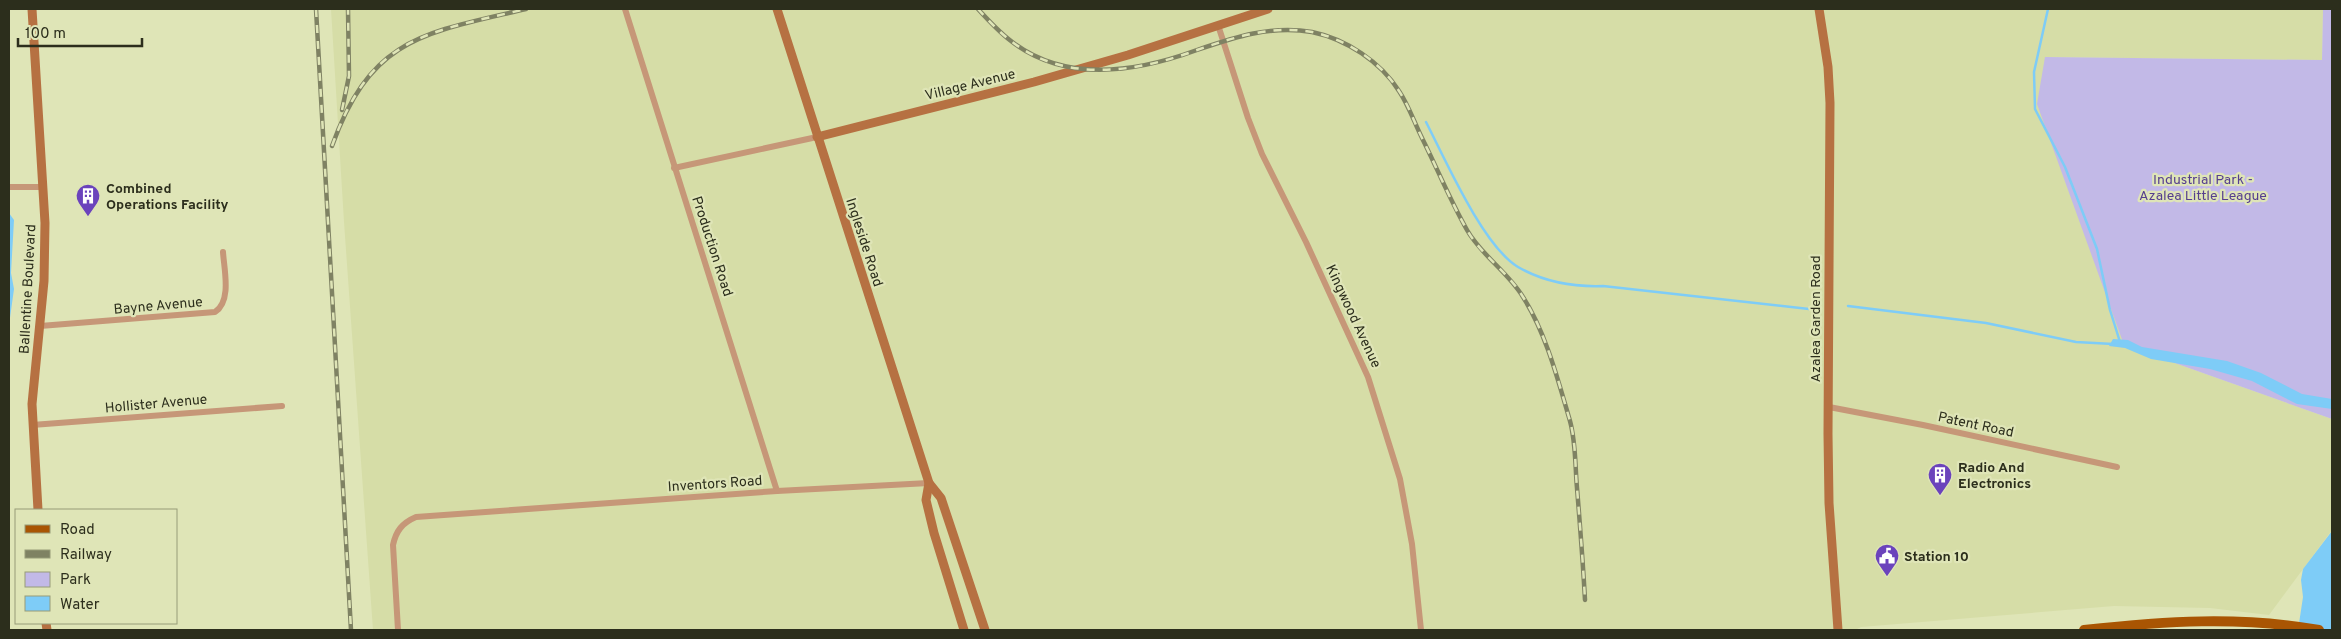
<svg xmlns="http://www.w3.org/2000/svg" width="2341" height="639" viewBox="0 0 2341 639" font-family="Overpass,sans-serif">
	<style>
		.built { fill: #d6dda7 }
		.green { fill: #c2b9e7 }
		.water { fill: #7eccf7 }
		.lines { fill: none; stroke-linecap: round; stroke-linejoin: round }
		.stream { stroke: #7eccf7; stroke-width: 2.5 }
		.street { stroke: #c69778; stroke-width: 6 }
		.secondary { stroke: #b67142; stroke-width: 9 }
		.primary { stroke: #a95503; stroke-width: 10 }
		.rail-casing { stroke: #7f8263; stroke-width: 4.5 }
		.rail { stroke: #dfe5b7; stroke-width: 2.5; stroke-dasharray: 8; stroke-linecap: butt }
		.labels { text-anchor: middle; stroke-width: 4.5; stroke-linejoin: round; paint-order: stroke }
		.street-label { font-size: 14px; fill: #2c2e1c; stroke: #dfe5b7 }
		.park-label { font-size: 14px; fill: #553e8e; stroke: #dfe5b7 }
		.poi-label { font-size: 14px; font-weight: bold; fill: #2c2e1c; stroke: #dfe5b7; text-anchor: start }
	</style>
	<rect width="100%" height="100%" fill="#dfe5b7"/>
	<polygon class="built" points="331,9 2323,9 2322,60 2045,57 2124,345 2332,419 2332,530 2269,615 2210,608 2114,606 1861,627 1855,630 373,630 344,222"/>
	<polygon class="green" points="2323,9 2332,9 2332,419 2124,345 2037,104 2045,57 2322,60"/>
	<g class="water">
		<polygon points="9,213 14,220 11,273 14,289 9,325"/>
		<polygon points="2113,339 2128,340 2142,347 2227,361 2261,373 2302,394 2332,399 2332,409 2297,404 2252,381 2210,369 2151,359 2125,348 2109,346"/>
		<polygon points="2332,531 2332,630 2298,630 2303,597 2301,580 2303,569"/>
	</g>
	<g class="lines">
		<g class="stream">
			<polyline points="2048,9 2034,72 2035,109 2065,167 2097,249 2110,310 2120,342"/>
			<path d="M1426 122C1445 159 1483 246 1518 267 1544 282 1574 287 1603 286L1809 309"/>
			<polyline points="1848,306 1986,323 2076,342 2113,344"/>
		</g>
		<g class="street">
			<polyline points="625,9 777,491"/>
			<polyline points="1218,25 1248,118 1262,154 1306,242 1368,377 1400,479 1412,544 1421,630"/>
			<polyline points="674,168 817,137"/>
			<polyline points="9,187 43,187"/>
			<path d="M40 326 215 312C232 301 224 269 223 252"/>
			<polyline points="1829,407 1923,425 2117,467"/>
			<polyline points="32,425 282,406"/>
			<path d="M398 630 393 545C396 531 402 523 416 517L777 491 929 483"/>
		</g>
		<g class="secondary">
			<polyline points="32,9 45,223 44,281 32,404 38,510"/>
			<polyline points="777,9 929,483 941,498 985,630"/>
			<polyline points="1819,9 1828,67 1830,103 1828,434 1829,503 1838,630"/>
			<polyline points="817,137 1034,82 1128,55 1268,9"/>
			<polyline points="929,483 926,500 934,533 964,630"/>
			<polyline points="46,623 47,630"/>
		</g>
		<path class="primary" d="M2084 630C2164 621 2240 616 2319 630"/>
		<defs>
			<g id="rail">
				<polyline points="316,9 351,630"/>
				<path d="M978 9C988 20 999 32 1011 41 1066 84 1137 72 1197 50 1235 37 1271 25 1312 32 1346 39 1381 62 1399 91 1409 106 1414 122 1422 138 1437 168 1450 200 1467 230 1481 255 1508 272 1523 297 1546 333 1558 380 1570 421 1576 443 1575 466 1577 488 1580 525 1583 563 1585 600"/>
				<polyline points="342,110 349,76 348,9"/>
				<path d="M332 146C371 37 424 33 526 9"/>
			</g>
		</defs>
		<use href="#rail" class="rail-casing"/>
		<use href="#rail" class="rail"/>
	</g>
	<defs>
		<symbol id="building-pin" viewBox="-11 -11 22 30"><path d="M0 17L-7.5 6A9.5 9.5 0 1 1 7.5 6Z" fill="#6b43bc" stroke="#dfe5b7"/><path d="M-4-6H4V6H1V3H-1V6H-4ZM-2.5-4.3h1.7v1.8h-1.7ZM.8-4.3h1.7v1.8H.8ZM-2.5-1h1.7V.8h-1.7ZM.8-1h1.7V.8H.8Z" fill="#fff"/></symbol>
		<symbol id="civic-pin" viewBox="-11 -11 22 30"><path d="M0 17L-7.5 6A9.5 9.5 0 1 1 7.5 6Z" fill="#6b43bc" stroke="#dfe5b7"/><path d="M-.6-6.5H3V-4.5H.6V-3L4-1V1h2V6H-6V1h2V-1L-.6-3ZM-1.2 2.5V6h2.4V2.5Z" fill="#fff"/></symbol>
	</defs>
	<g fill-rule="evenodd">
		<use href="#building-pin" x="74" y="182" width="28" height="38"/>
		<use href="#building-pin" x="1926" y="461" width="28" height="38"/>
		<use href="#civic-pin" x="1873" y="542" width="28" height="38"/>
	</g>
	<g class="labels">
		<g class="street-label">
			<text transform="translate(970 84) rotate(-14)" y="5">Village Avenue</text>
			<text transform="translate(865 242) rotate(72)" y="5">Ingleside Road</text>
			<text transform="translate(713 246) rotate(72)" y="5">Production Road</text>
			<text transform="translate(27 289) rotate(-87)" y="5">Ballentine Boulevard</text>
			<text transform="translate(158 305) rotate(-5)" y="5">Bayne Avenue</text>
			<text transform="translate(1354 316) rotate(65)" y="5">Kingwood Avenue</text>
			<text transform="translate(1815 319) rotate(-90)" y="5">Azalea Garden Road</text>
			<text transform="translate(156 403) rotate(-5)" y="5">Hollister Avenue</text>
			<text transform="translate(1976 424) rotate(12)" y="5">Patent Road</text>
			<text transform="translate(715 483) rotate(-4)" y="5">Inventors Road</text>
		</g>
		<g class="park-label">
			<text x="2203" y="184">Industrial Park -<tspan x="2203" dy="16">Azalea Little League</tspan></text>
		</g>
		<g class="poi-label">
			<text x="106" y="193">Combined<tspan x="106" dy="16">Operations Facility</tspan></text>
			<text x="1958" y="472">Radio And<tspan x="1958" dy="16">Electronics</tspan></text>
			<text x="1904" y="561">Station 10</text>
		</g>
	</g>
	<rect width="2341" height="639" fill="none" stroke="#2c2e1c" stroke-width="20"/>
	<rect x="15" y="509" width="162" height="115" fill="#dfe5b7" stroke="#979c79"/>
	<rect x="25" y="525" width="25" height="8" fill="#a95503" stroke="#979c79"/>
	<text x="60" y="534" font-size="15" fill="#2c2e1c">Road</text>
	<rect x="25" y="550" width="25" height="8" fill="#7f8263" stroke="#979c79"/>
	<text x="60" y="559" font-size="15" fill="#2c2e1c">Railway</text>
	<rect x="25" y="572" width="25" height="15" fill="#c2b9e7" stroke="#979c79"/>
	<text x="60" y="584" font-size="15" fill="#2c2e1c">Park</text>
	<rect x="25" y="596" width="25" height="15" fill="#7eccf7" stroke="#979c79"/>
	<text x="60" y="609" font-size="15" fill="#2c2e1c">Water</text>
	<path d="M18 38v8h124v-8" fill="none" stroke="#2c2e1c" stroke-width="2.5"/>
	<text x="25" y="38" font-size="15" fill="#2c2e1c" stroke="#dfe5b7" stroke-width="4" paint-order="stroke">100 m</text>
</svg>
